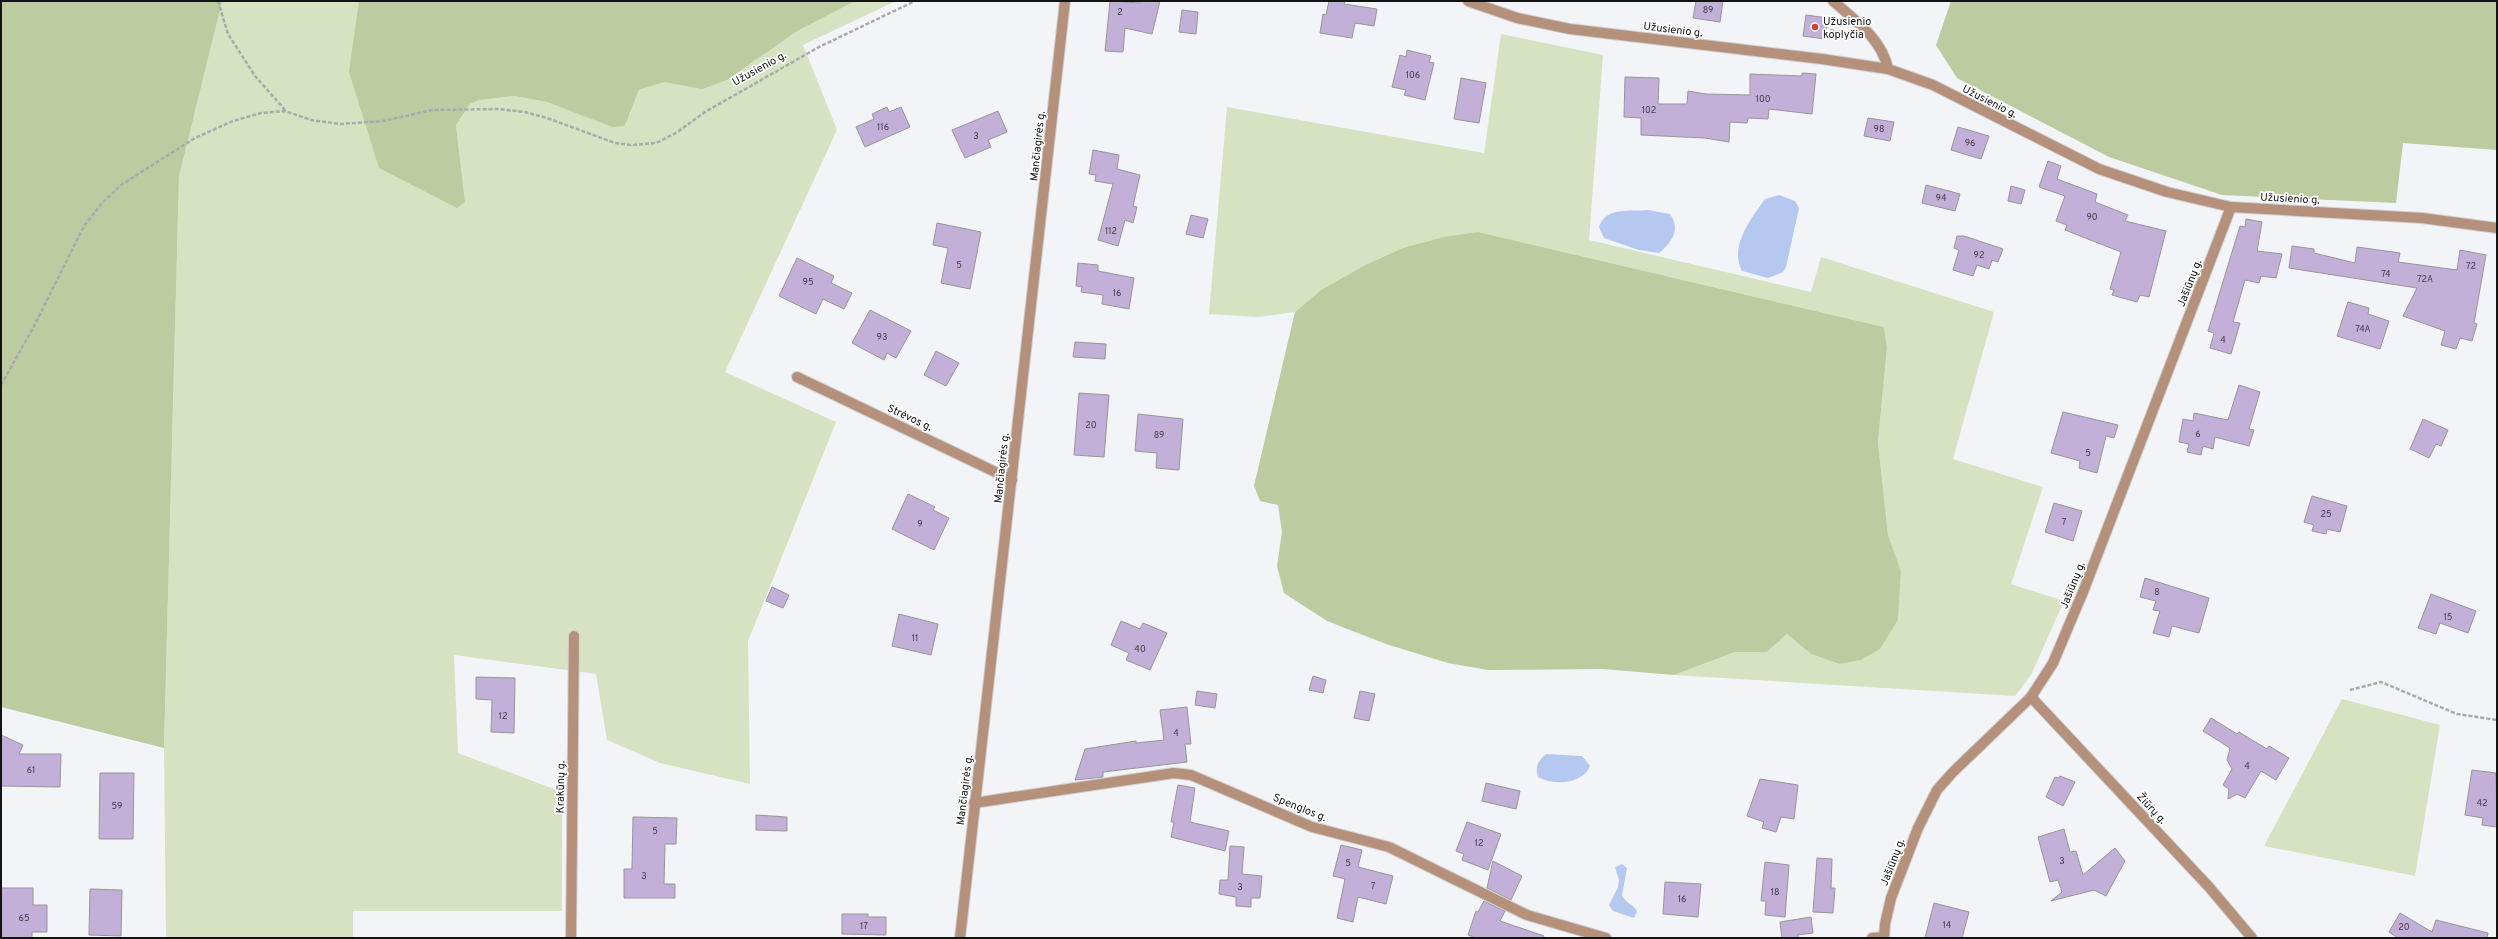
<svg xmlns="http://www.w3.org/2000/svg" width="2498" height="939" viewBox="0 0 2498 939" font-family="Overpass,sans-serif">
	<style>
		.green { fill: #d7e2c2; fill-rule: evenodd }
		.forest { fill: #bccba0 }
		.water { fill: #b4c8f0 }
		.building { fill: #c3b0d9; stroke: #979599 }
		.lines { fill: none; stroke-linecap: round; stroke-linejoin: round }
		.minor-casing { stroke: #cfd0d4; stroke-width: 12 }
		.path { stroke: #a9aaad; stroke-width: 2.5; stroke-dasharray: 4 2; stroke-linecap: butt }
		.minor { stroke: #b5917b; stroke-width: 10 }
		.poi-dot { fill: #d04334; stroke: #fff; stroke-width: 1.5 }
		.labels { text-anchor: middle; stroke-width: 3.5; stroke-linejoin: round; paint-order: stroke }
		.number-label { font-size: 9px; fill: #3f3a45 }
		.poi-label { font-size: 11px; fill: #131314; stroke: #fff; text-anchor: start }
		.street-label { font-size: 11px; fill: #131314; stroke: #fff }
	</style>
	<rect width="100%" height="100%" fill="#f3f4f8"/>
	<g class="green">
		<path d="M1 1H896L803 45 837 130 725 372 836 422 748 641 750 784 660 763 607 740 596 674 454 655 458 753 562 792V911H353V938H166L164 748 179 176 186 144ZM663 82 639 90 632 104 631 113 612 127 547 102 515 96 479 100 470 104 456 125 465 202 356 92Z"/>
		<polygon points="1501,34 1603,55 1589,240 1811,292 1821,257 1994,312 1953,459 2043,487 2011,584 2064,601 2031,675 2015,696 1674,675 1735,652 1767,652 1787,634 1811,654 1839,664 1860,660 1880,649 1898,620 1901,571 1888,535 1878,442 1887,347 1884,327 1478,232 1403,248 1365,265 1321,290 1295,312 1259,317 1209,314 1227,107 1484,153"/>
		<polygon points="2342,699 2440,725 2415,876 2264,846"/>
	</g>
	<g class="forest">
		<polygon points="1,1 222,1 179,176 164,748 1,707"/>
		<path d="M359 1H855L797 31 727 80 702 89 664 82 639 90C633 102 631 114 624 126L612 127 547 102 515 96 479 100 470 104 456 125 465 202 457 208 379 168 349 72Z"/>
		<polygon points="1951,1 2497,1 2497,150 2403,143 2396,203 2222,195 2109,157 1957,78 1936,45"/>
		<polygon points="1478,232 1884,327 1887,347 1878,442 1888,535 1901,571 1898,620 1880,649 1861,660 1839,664 1811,654 1787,634 1767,652 1735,652 1674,675 1602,669 1488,670 1448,663 1386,644 1327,621 1284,593 1277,566 1282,532 1278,505 1260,501 1254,486 1295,312 1321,290 1365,265 1403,248 1444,237"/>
	</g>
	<g class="water">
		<path d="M1779 195 1795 201 1799 208 1786 267 1783 272 1768 278 1742 271C1729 246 1751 219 1765 199Z"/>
		<path d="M1648 210 1670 214C1681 230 1672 242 1659 253L1639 250 1604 238 1599 227C1606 206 1630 212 1648 210Z"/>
		<path d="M1546 754 1582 756 1590 766C1583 784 1554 786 1538 777 1535 766 1538 761 1546 754Z"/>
		<path d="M1622 864 1627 868 1622 895C1625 903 1633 904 1637 911L1634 918 1613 911 1609 905 1618 887 1619 880 1615 867Z"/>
	</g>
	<g class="building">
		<polygon points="1110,1 1140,3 1140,1 1160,1 1152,34 1125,28 1123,52 1105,51"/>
		<polygon points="1329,1 1345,1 1344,4 1377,9 1374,26 1355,23 1352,38 1320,33 1323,14 1326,15"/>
		<polygon points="1696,1 1723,1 1720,22 1693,18"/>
		<polygon points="1182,10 1198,12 1196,34 1179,32"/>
		<polygon points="1806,15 1828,18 1825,39 1803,36"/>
		<polygon points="1407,50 1431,56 1429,62 1434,63 1425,100 1404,95 1406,90 1392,87 1400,55 1406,57"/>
		<polygon points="1802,73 1816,74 1812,114 1769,109 1768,119 1748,118 1747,123 1730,122 1729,142 1705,138 1641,135 1641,118 1624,117 1625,77 1659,78 1658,104 1687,104 1688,91 1706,94 1750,95 1750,74 1802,76"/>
		<polygon points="1461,78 1486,83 1479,123 1454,119"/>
		<polygon points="887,107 889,112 901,107 910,127 865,147 856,127 874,119 872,114"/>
		<polygon points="998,111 1007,132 988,140 991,147 965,158 952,130"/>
		<polygon points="1868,118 1894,122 1890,141 1864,136"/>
		<polygon points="1958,127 1989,136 1981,159 1951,150"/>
		<polygon points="1093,150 1119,155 1117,169 1140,175 1133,206 1137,207 1133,223 1125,220 1118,246 1098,240 1113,184 1095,181 1096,175 1089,174"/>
		<polygon points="2048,161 2061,166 2057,179 2097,194 2095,202 2128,215 2125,221 2166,231 2149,297 2140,295 2137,302 2112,295 2114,290 2110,289 2121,252 2065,230 2067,225 2056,221 2065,196 2039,187"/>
		<polygon points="1926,185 1960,194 1955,211 1922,203"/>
		<polygon points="2011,186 2025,190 2021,204 2008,201"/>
		<polygon points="1191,215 1208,219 1203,238 1186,234"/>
		<polygon points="2246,219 2262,222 2257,251 2282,254 2276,278 2261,276 2259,283 2245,280 2233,322 2240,323 2231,354 2210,348 2214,333 2208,331 2240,226 2245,227"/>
		<polygon points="937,223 981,232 970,289 941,283 948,248 933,245"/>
		<polygon points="1957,236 1964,236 2003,249 1998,262 1992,260 1989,269 1977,265 1973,276 1953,270 1959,250 1954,248"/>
		<polygon points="2292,246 2314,249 2314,253 2355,263 2357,247 2400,253 2398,262 2457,270 2460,250 2486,255 2474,323 2477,324 2472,341 2460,338 2456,349 2441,345 2445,331 2403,316 2417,288 2289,268"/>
		<polygon points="797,258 834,276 831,283 852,293 844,309 823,299 816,314 779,296"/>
		<polygon points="1078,263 1098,265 1098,271 1134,278 1129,309 1102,304 1103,295 1081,292 1082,287 1076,286"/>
		<polygon points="2348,302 2369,308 2368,314 2389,321 2380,349 2337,336"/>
		<polygon points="870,310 911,331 896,358 887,353 884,360 852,343"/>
		<polygon points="1075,342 1106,344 1105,359 1073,357"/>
		<polygon points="936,351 959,363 946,386 924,375"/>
		<polygon points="2239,385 2260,392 2249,429 2254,430 2249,446 2215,437 2213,449 2203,446 2201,455 2187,452 2189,444 2179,442 2183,419 2193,421 2194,413 2228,420"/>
		<polygon points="1079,393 1109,395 1104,457 1074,455"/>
		<polygon points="2063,412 2118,425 2114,438 2106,436 2097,473 2079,468 2080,461 2051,453"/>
		<polygon points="1138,414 1183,419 1179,470 1156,468 1157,453 1135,451"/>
		<polygon points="2423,419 2448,430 2441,446 2436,444 2429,458 2410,449"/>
		<polygon points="908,494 935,507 933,510 949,518 934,550 892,529"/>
		<polygon points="2312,496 2347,506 2340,532 2327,529 2326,534 2312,531 2314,525 2304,522"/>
		<polygon points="2054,503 2082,511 2073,541 2045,532"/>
		<polygon points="2145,578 2209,598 2199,633 2172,626 2169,637 2153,633 2160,611 2153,610 2156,601 2140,597"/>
		<polygon points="772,587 789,595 783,608 766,601"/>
		<polygon points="2431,594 2476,611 2468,633 2440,623 2436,634 2418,628"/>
		<polygon points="899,614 938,624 931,655 892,646"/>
		<polygon points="1121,621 1140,629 1143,623 1167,633 1150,670 1126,660 1129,653 1111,645"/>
		<polygon points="1313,676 1326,680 1323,693 1309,690"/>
		<polygon points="476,677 515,678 514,733 491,732 492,700 476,699"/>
		<polygon points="1197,691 1217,694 1215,708 1195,705"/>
		<polygon points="1360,691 1375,694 1369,721 1354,718"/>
		<polygon points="1187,707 1191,744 1185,744 1187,762 1103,772 1103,777 1075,780 1085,749 1136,741 1136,743 1164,740 1160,710"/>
		<polygon points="2211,718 2237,734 2239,732 2267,749 2269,746 2289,758 2276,780 2261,771 2245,798 2237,794 2228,799 2229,789 2223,785 2232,769 2227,760 2230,748 2203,731"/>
		<polygon points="1,735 23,745 19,754 61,754 60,787 1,786"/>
		<polygon points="2472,770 2496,773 2497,827 2482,825 2483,818 2465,815"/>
		<polygon points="100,773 134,773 133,839 99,839"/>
		<polygon points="2060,776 2075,782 2063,806 2046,797 2055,777 2059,778"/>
		<polygon points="1760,779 1798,785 1794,819 1781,817 1776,832 1762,828 1764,822 1747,816"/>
		<polygon points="1486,783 1520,791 1516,809 1482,801"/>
		<polygon points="1178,785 1195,788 1190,822 1229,831 1225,851 1171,837 1174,822 1171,822"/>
		<polygon points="756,815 787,817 787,831 756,830"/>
		<polygon points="633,817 677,818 676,844 665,844 664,884 675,884 675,898 624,898 624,869 632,869"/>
		<polygon points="1467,822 1501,834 1488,870 1462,860 1464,854 1456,851"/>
		<polygon points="2064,829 2070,852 2076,851 2083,875 2115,848 2125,861 2106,896 2094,890 2051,901 2062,892 2058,880 2050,882 2038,837"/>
		<polygon points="1341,845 1362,850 1358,867 1393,876 1386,904 1358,897 1353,922 1337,918 1345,879 1333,876"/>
		<polygon points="1230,846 1244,847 1242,874 1262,876 1260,898 1251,898 1251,907 1236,906 1236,897 1219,894 1220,880 1228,880"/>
		<polygon points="1817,858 1832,859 1831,888 1835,888 1833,913 1813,912"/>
		<polygon points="1493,861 1522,876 1511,900 1487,888"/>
		<polygon points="1765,862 1789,865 1785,917 1765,915 1766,901 1761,901"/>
		<polygon points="1665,882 1701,884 1698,917 1663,914"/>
		<polygon points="1,888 33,888 33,905 47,905 47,932 32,932 32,938 1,938"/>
		<polygon points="90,889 122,890 121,936 89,935"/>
		<polygon points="1484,901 1505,911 1500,921 1544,936 1543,938 1476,938 1468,935 1476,911 1478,912"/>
		<polygon points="1934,903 1969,912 1962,938 1925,938"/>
		<polygon points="2400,913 2432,932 2436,920 2488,933 2487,938 2398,938 2389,932"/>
		<polygon points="842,914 868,914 868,917 886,917 886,935 842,934"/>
		<polygon points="1811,917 1813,933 1798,935 1798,938 1782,938 1780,922"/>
	</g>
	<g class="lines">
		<defs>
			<g id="minor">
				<polyline points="1468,1 1517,18 1570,29 1822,59 1888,69 1933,85 2099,169 2167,192 2231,207 2422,218 2497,228"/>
				<path d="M1833 1C1855 20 1882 39 1888 69"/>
				<polyline points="797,377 1012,480"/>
				<polyline points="2031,697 2209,887 2252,938"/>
				<polyline points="974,803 1174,773 1191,775 1312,827 1389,847 1527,915 1606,938"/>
				<polyline points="571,938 574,636"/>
				<polyline points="960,938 1065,1"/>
				<polyline points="1872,938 1884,937"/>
				<polyline points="1884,938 1885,924 1891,898 1918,828 1937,790 1953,772 2031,697 2053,663 2083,592 2231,207"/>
			</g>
		</defs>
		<use href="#minor" class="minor-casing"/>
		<g class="path">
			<polyline points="218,1 228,34 255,76 285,110"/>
			<polyline points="1830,30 1847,33"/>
			<polyline points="1,385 33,328 84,226 102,203 121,185 195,138 233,121 261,113 285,111 311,120 340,124 383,121 432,110 498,109 525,112 547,118 615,143 632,145 656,143 676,133 705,112 819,47 915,1"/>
			<polyline points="2350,690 2381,682 2457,714 2497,720"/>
		</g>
		<use href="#minor" class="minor"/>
	</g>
	<circle class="poi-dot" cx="1815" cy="27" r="4"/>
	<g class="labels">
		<g class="number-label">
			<text x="1708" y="13">89</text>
			<text x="1120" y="15">2</text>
			<text x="1413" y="78">106</text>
			<text x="1763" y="102">100</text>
			<text x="1649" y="113">102</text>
			<text x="883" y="130">116</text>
			<text x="1879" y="132">98</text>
			<text x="976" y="139">3</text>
			<text x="1970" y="146">96</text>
			<text x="1941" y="201">94</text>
			<text x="2092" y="220">90</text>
			<text x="1111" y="234">112</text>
			<text x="1979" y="258">92</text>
			<text x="959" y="268">5</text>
			<text x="2471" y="269">72</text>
			<text x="2386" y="277">74</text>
			<text x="2425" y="282">72A</text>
			<text x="808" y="285">95</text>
			<text x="1117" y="296">16</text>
			<text x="2363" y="332">74A</text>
			<text x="882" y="340">93</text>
			<text x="2223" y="343">4</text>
			<text x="1091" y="428">20</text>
			<text x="2198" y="437">6</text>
			<text x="1159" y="438">89</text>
			<text x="2088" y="456">5</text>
			<text x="2326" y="517">25</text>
			<text x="2064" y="525">7</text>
			<text x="920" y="527">9</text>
			<text x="2157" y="595">8</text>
			<text x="2448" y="620">15</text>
			<text x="915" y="641">11</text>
			<text x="1140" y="652">40</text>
			<text x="503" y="719">12</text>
			<text x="1176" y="736">4</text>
			<text x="2247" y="769">4</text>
			<text x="31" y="773">61</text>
			<text x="2482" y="806">42</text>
			<text x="117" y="809">59</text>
			<text x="655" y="834">5</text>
			<text x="1479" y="846">12</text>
			<text x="2062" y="864">3</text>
			<text x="1348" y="866">5</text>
			<text x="644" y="879">3</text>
			<text x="1373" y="889">7</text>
			<text x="1240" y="890">3</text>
			<text x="1775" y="895">18</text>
			<text x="1682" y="902">16</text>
			<text x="24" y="921">65</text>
			<text x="1947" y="928">14</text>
			<text x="864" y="929">17</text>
			<text x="2404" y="930">20</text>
		</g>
		<g class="poi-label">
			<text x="1823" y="25">Užusienio<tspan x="1823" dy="13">koplyčia</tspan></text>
		</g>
		<g class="street-label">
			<text transform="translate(1673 29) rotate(7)" y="4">Užusienio g.</text>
			<text transform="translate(759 68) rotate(-29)" y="4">Užusienio g.</text>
			<text transform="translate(1990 101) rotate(27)" y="4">Užusienio g.</text>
			<text transform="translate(1037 146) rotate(-84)" y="4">Mančiagirės g.</text>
			<text transform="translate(2290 198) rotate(3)" y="4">Užusienio g.</text>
			<text transform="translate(2189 283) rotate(-69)" y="4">Jašiūnų g.</text>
			<text transform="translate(910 417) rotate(25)" y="4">Strėvos g.</text>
			<text transform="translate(1001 468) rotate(-84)" y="4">Mančiagirės g.</text>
			<text transform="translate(2072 585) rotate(-68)" y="4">Jašiūnų g.</text>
			<text transform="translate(560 787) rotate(-89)" y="4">Krakūnų g.</text>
			<text transform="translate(964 790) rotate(-83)" y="4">Mančiagirės g.</text>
			<text transform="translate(1300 807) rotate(22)" y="4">Spenglos g.</text>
			<text transform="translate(2152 808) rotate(47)" y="4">Žiūrų g.</text>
			<text transform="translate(1892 862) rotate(-69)" y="4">Jašiūnų g.</text>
		</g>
	</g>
	<rect width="2498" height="939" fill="none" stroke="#131314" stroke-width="4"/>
</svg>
